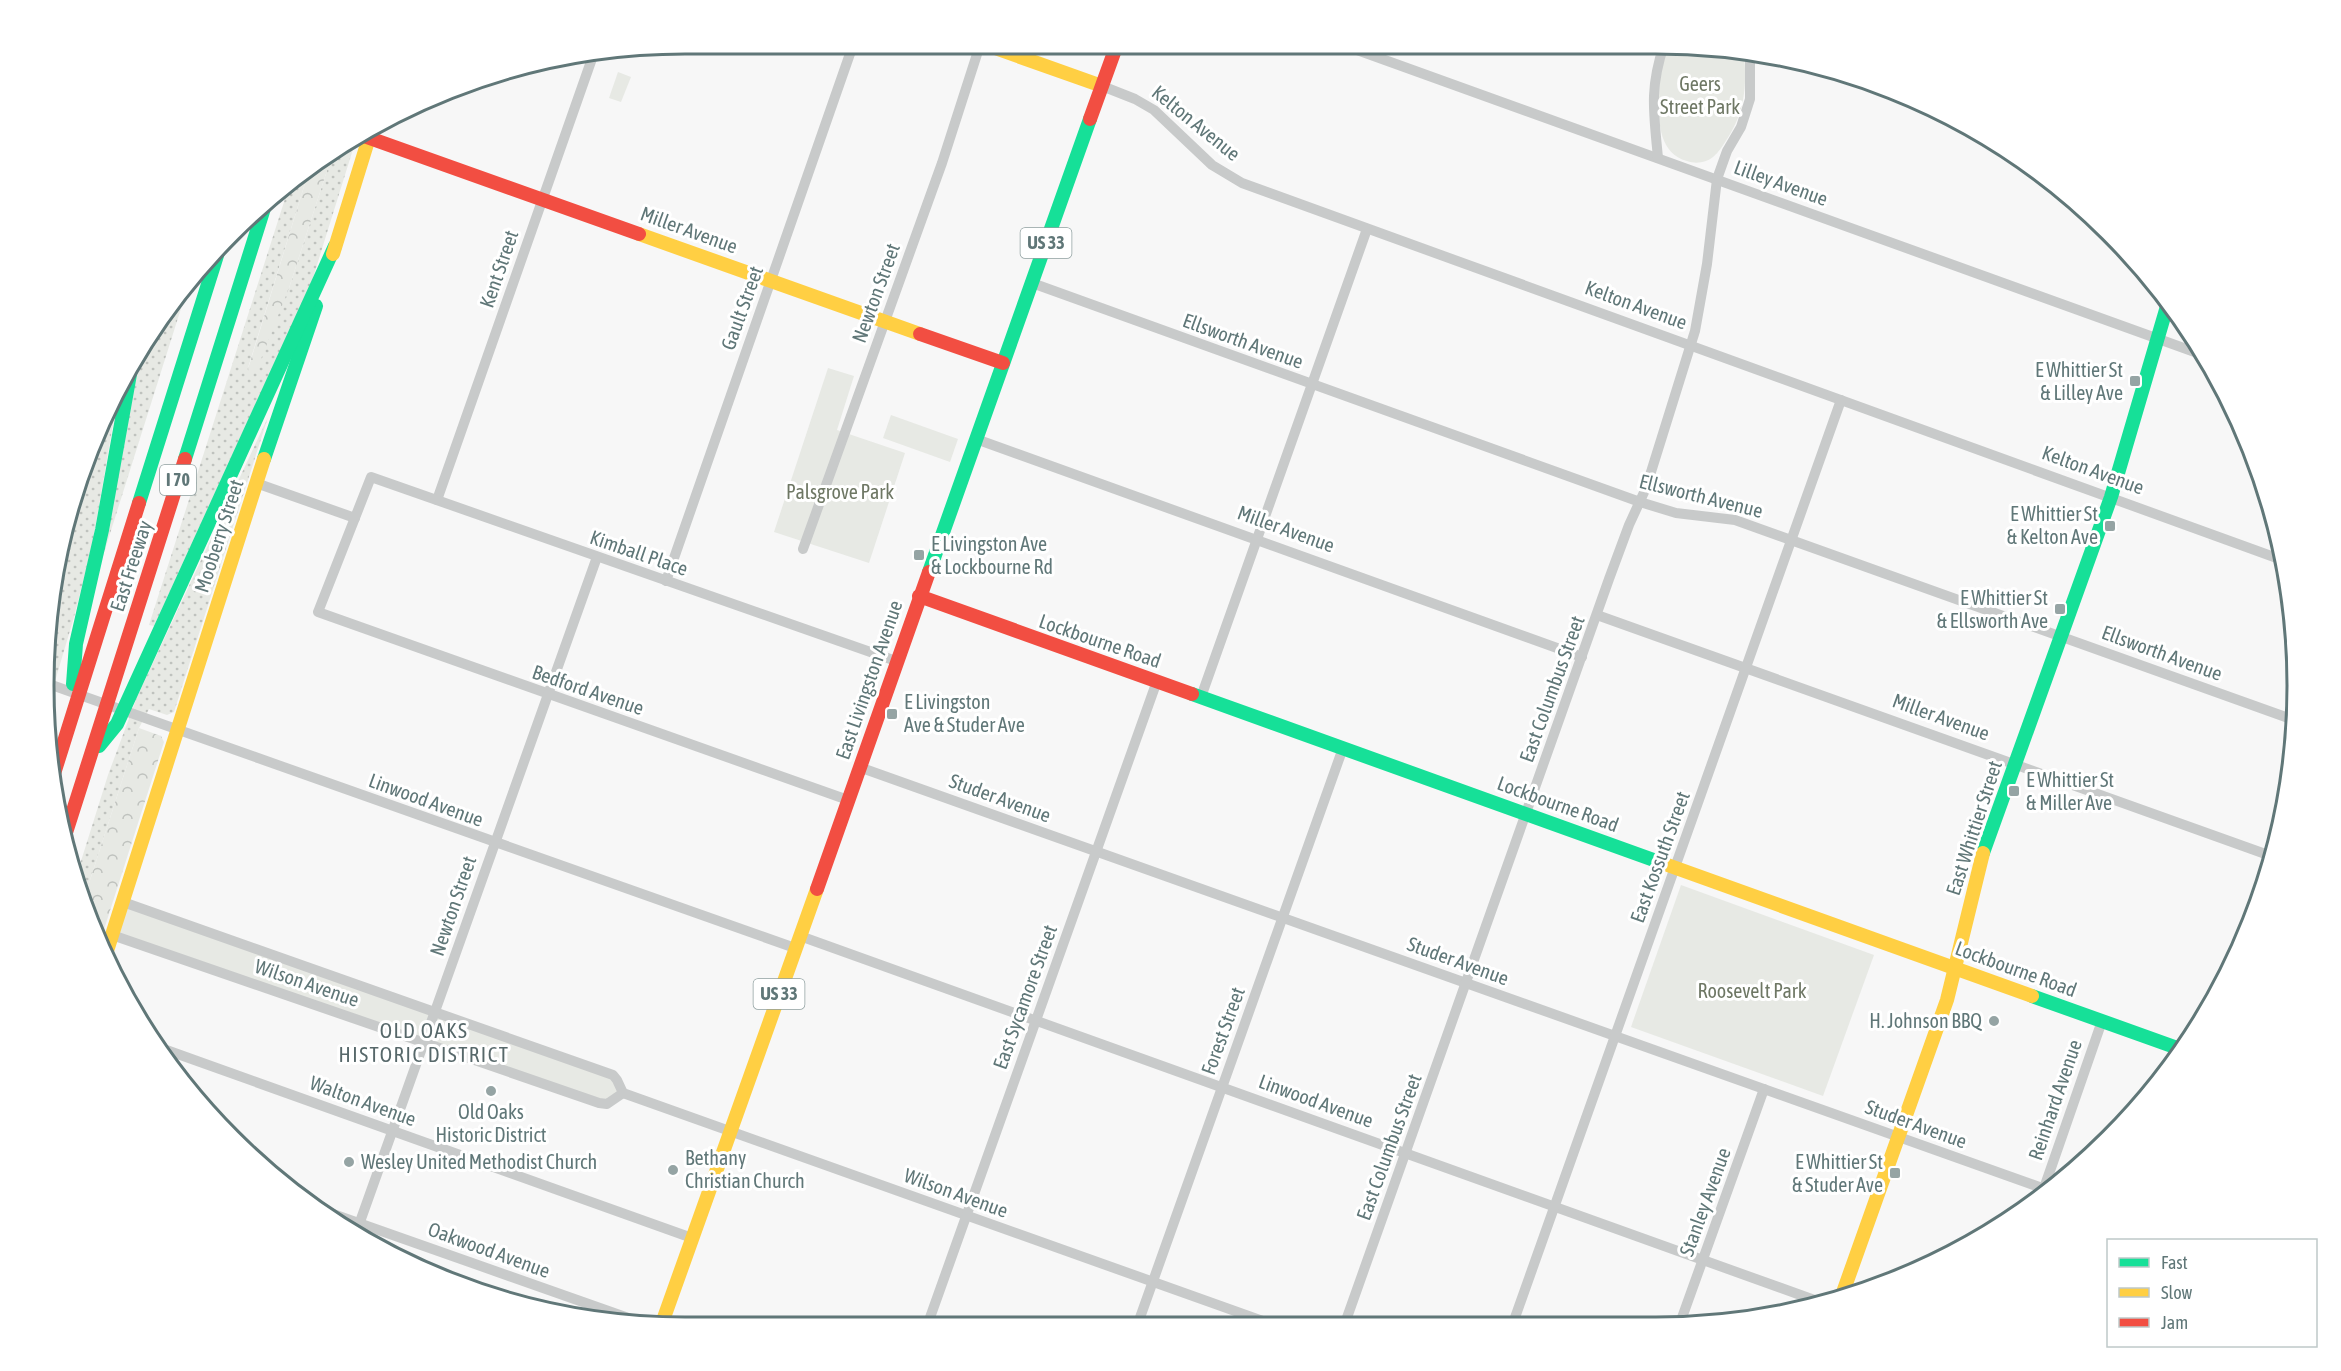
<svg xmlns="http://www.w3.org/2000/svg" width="2341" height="1371" viewBox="0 0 2341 1371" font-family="'Asap Condensed',sans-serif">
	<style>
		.grass { fill: url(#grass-dots) }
		.forest { fill: url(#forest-crowns) }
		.park { fill: #e7e9e4 }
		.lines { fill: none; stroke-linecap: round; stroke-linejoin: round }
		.street { stroke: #c8caca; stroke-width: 10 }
		.fast { stroke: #16e098; stroke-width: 14 }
		.slow { stroke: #ffcf43; stroke-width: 14 }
		.jam { stroke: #f24e42; stroke-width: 14 }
		.poi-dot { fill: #95a4a4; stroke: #fff; stroke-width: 2 }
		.labels { text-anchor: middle; stroke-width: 6; stroke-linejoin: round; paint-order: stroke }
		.shield { fill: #fff; stroke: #90a0a0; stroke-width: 1.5 }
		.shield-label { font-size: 18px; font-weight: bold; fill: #607778 }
		.park-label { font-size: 20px; fill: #6e7764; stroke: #fff }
		.street-label { font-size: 20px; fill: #607778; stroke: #fff }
		.poi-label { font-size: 20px; fill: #607778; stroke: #fff; text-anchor: end }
		.neighbourhood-label { font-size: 21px; letter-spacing: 1.5px; fill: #57686a; stroke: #fff }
		.rim { fill: none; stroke: #607778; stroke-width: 3 }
	</style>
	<defs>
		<pattern id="grass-dots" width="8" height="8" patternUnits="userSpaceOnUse" patternTransform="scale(1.5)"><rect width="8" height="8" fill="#e7e9e4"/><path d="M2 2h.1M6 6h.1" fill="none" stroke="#bfc2be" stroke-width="1.8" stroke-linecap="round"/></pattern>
		<pattern id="forest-crowns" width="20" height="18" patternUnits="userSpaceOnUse" patternTransform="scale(1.5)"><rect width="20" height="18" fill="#e7e9e4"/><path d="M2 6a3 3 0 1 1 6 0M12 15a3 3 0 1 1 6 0" fill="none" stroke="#bfc2be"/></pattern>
	</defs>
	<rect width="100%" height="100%" fill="#f7f7f7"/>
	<g class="grass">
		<polygon points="348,143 354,146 312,281 154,626 149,625 291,180 310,167 248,368 289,288 333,152"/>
		<polygon points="189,283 102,559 140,349 152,329"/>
		<polygon points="120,384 92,546 74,617 45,715 49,602 65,519 110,402"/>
		<polygon points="268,417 174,712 167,715 149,709 139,728 83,902 76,877 108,775 137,697"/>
	</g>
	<g class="forest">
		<polygon points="333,152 289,288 257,369 251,375 248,369 310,167"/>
		<polygon points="139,728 161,736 164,742 99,945 92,931 83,902"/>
	</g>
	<g class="park">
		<path d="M1669 45H1698L1744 54C1747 85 1745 112 1727 139 1723 145 1719 152 1713 157 1706 163 1695 164 1687 161 1660 154 1658 123 1659 99 1660 76 1660 67 1669 45Z"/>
		<polygon points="618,72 631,77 621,102 609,98"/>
		<polygon points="828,368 854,376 837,430 905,453 869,563 774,532"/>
		<polygon points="891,415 958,439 950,462 883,438"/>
		<polygon points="1681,885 1874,955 1823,1096 1631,1027"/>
		<polygon points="126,905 614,1078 622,1093 608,1103 117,934"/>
	</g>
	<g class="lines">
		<g class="street">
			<polyline points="1346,46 2203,355"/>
			<polyline points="1102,86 1135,99 1154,110 1212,165 1242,183 2285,561"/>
			<path d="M1658 158C1654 114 1649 89 1664 45"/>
			<polyline points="1032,283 1640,502 1676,513 1735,520 2294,720"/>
			<polyline points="976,439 1582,657"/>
			<polyline points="256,483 355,518"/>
			<polyline points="437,500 595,50"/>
			<polyline points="803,549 942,163 979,48"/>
			<polyline points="666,581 852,48"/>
			<polyline points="1597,615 2271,856"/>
			<polyline points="46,683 795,948"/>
			<polyline points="1201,697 1367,229"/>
			<polyline points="859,767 2045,1189"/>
			<polyline points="848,800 318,612 371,477 896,661"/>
			<polyline points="123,902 613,1075 617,1080 623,1093"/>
			<polyline points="112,935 599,1103 607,1104 623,1093"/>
			<polyline points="800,936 1820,1302"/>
			<polyline points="158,1047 692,1238"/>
			<polyline points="623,1093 1277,1326"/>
			<polyline points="2043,1191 2102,1021"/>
			<polyline points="316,1208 651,1326"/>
			<polyline points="356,1233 597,557"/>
			<polyline points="927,1326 1157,681"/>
			<polyline points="1137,1326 1343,748"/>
			<polyline points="1344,1326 1609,579 1629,525 1646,488 1695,331 1707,264 1717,179 1727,151 1741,127 1750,99 1750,55"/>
			<polyline points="1512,1326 1841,400"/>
			<polyline points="1679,1326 1764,1089"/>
		</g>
		<g class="fast">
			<polyline points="185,459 266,202"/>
			<polyline points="264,459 316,306"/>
			<polyline points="139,503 220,246"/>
			<polyline points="929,572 1090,119"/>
			<polyline points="73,684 76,644 102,530 132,363"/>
			<polyline points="1192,694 1662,863"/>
			<polyline points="99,746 117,724 335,246"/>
			<polyline points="1983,853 2111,497 2168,303"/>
			<polyline points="2032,996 2183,1050"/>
		</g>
		<g class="slow">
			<polyline points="995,48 1102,86"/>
			<polyline points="639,234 920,334"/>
			<polyline points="333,254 372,128"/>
			<polyline points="1662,863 2032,996"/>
			<polyline points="105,957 264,459"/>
			<polyline points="1841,1298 1947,1000 1983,853"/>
			<polyline points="661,1326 817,889"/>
		</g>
		<g class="jam">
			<polyline points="1090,119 1116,47"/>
			<polyline points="361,135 639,234"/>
			<polyline points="920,334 1003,363"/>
			<polyline points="919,596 1192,694"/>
			<polyline points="52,780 139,503"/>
			<polyline points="64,839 185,459"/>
			<polyline points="817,889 929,572"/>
		</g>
	</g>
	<g class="poi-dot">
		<rect x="2129" y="375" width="12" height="12" rx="3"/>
		<rect x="2104" y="520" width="12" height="12" rx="3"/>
		<rect x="913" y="549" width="12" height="12" rx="3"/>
		<rect x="2054" y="603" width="12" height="12" rx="3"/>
		<rect x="886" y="708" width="12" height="12" rx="3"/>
		<rect x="2008" y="785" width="12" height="12" rx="3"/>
		<circle cx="1994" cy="1021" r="6"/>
		<circle cx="491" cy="1091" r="6"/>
		<circle cx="349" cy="1162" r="6"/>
		<circle cx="673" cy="1170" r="6"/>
		<rect x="1889" y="1167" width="12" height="12" rx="3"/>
	</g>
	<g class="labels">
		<g class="shield">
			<rect x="1020.5" y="228" width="51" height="30" rx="4.5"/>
			<rect x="160" y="465" width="36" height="30" rx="4.5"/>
			<rect x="753.5" y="979" width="51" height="30" rx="4.5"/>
		</g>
		<g class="shield-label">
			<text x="1046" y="249">US 33</text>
			<text x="178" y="486">I 70</text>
			<text x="779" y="1000">US 33</text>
		</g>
		<g class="park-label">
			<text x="1700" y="91">Geers<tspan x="1700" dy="23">Street Park</tspan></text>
			<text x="840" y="499">Palsgrove Park</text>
			<text x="1752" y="998">Roosevelt Park</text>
		</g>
		<g class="street-label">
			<text transform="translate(1196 123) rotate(39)" y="7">Kelton Avenue</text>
			<text transform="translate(1781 183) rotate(20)" y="7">Lilley Avenue</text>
			<text transform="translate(689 230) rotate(20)" y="7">Miller Avenue</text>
			<text transform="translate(499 269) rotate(-71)" y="7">Kent Street</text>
			<text transform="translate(876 293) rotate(-70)" y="7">Newton Street</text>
			<text transform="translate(1636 305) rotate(20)" y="7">Kelton Avenue</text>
			<text transform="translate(742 308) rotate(-70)" y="7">Gault Street</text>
			<text transform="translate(1243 341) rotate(20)" y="7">Ellsworth Avenue</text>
			<text transform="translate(2093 470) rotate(20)" y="7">Kelton Avenue</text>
			<text transform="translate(1701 496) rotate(14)" y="7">Ellsworth Avenue</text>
			<text transform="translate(1286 529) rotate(20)" y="7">Miller Avenue</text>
			<text transform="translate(219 536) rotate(-72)" y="7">Mooberry Street</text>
			<text transform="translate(639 553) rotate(19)" y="7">Kimball Place</text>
			<text transform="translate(131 566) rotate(-72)" y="7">East Freeway</text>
			<text transform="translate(1100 641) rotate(19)" y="7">Lockbourne Road</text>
			<text transform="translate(2162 653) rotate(20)" y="7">Ellsworth Avenue</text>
			<text transform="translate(869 680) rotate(-71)" y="7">East Livingston Avenue</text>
			<text transform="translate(1552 689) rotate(-70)" y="7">East Columbus Street</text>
			<text transform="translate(588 690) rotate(19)" y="7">Bedford Avenue</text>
			<text transform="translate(1941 717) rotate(20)" y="7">Miller Avenue</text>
			<text transform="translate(1000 798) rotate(20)" y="7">Studer Avenue</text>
			<text transform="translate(426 800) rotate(20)" y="7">Linwood Avenue</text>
			<text transform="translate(1558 804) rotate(20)" y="7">Lockbourne Road</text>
			<text transform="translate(1974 828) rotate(-72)" y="7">East Whittier Street</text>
			<text transform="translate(1660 857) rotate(-70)" y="7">East Kossuth Street</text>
			<text transform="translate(453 906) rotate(-71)" y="7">Newton Street</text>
			<text transform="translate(1458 961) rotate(20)" y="7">Studer Avenue</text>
			<text transform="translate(2016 969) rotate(20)" y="7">Lockbourne Road</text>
			<text transform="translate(307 983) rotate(19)" y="7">Wilson Avenue</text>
			<text transform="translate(1025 997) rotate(-70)" y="7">East Sycamore Street</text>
			<text transform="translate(1223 1031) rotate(-70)" y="7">Forest Street</text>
			<text transform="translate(2055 1100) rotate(-71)" y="7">Reinhard Avenue</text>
			<text transform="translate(363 1101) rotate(20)" y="7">Walton Avenue</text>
			<text transform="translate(1316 1101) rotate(20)" y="7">Linwood Avenue</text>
			<text transform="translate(1916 1124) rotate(20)" y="7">Studer Avenue</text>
			<text transform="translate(1389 1147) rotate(-70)" y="7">East Columbus Street</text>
			<text transform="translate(956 1193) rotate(20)" y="7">Wilson Avenue</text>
			<text transform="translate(1705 1202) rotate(-70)" y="7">Stanley Avenue</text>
			<text transform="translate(489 1250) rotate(20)" y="7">Oakwood Avenue</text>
		</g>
		<g class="poi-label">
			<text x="2123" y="377">E Whittier St<tspan x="2123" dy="23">&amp; Lilley Ave</tspan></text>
			<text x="2098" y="521">E Whittier St<tspan x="2098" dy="23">&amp; Kelton Ave</tspan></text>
			<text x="931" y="551" text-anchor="start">E Livingston Ave<tspan x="931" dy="23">&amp; Lockbourne Rd</tspan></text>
			<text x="2048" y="605">E Whittier St<tspan x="2048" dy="23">&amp; Ellsworth Ave</tspan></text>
			<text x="904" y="709" text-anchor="start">E Livingston<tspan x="904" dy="23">Ave &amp; Studer Ave</tspan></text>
			<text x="2026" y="787" text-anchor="start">E Whittier St<tspan x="2026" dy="23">&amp; Miller Ave</tspan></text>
			<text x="1982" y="1028">H. Johnson BBQ</text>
			<text x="491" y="1119" text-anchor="middle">Old Oaks<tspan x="491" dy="23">Historic District</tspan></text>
			<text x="685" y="1165" text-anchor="start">Bethany<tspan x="685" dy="23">Christian Church</tspan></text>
			<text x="361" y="1169" text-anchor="start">Wesley United Methodist Church</text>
			<text x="1883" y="1169">E Whittier St<tspan x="1883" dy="23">&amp; Studer Ave</tspan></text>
		</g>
		<g class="neighbourhood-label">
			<text x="424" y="1038">OLD OAKS<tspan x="424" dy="24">HISTORIC DISTRICT</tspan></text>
		</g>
	</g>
	<path d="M0 0H2341V1371H0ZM685 54H1656A631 631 0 0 1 2287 685V686A631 631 0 0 1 1656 1317H685A631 631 0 0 1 54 686V685A631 631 0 0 1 685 54Z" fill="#fff" fill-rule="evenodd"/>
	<path class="rim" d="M685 54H1656A631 631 0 0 1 2287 685V686A631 631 0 0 1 1656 1317H685A631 631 0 0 1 54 686V685A631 631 0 0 1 685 54Z"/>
	<rect x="2107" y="1239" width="210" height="108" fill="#ffffff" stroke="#bfc9c9" stroke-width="1.5"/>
	<rect x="2119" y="1258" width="30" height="9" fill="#16e098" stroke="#bfc9c9" stroke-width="1.5"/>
	<text x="2161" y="1269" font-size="18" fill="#607778">Fast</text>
	<rect x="2119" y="1288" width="30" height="9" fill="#ffcf43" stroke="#bfc9c9" stroke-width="1.5"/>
	<text x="2161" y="1299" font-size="18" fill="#607778">Slow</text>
	<rect x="2119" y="1318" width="30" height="9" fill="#f24e42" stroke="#bfc9c9" stroke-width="1.5"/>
	<text x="2161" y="1329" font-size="18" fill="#607778">Jam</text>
</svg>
